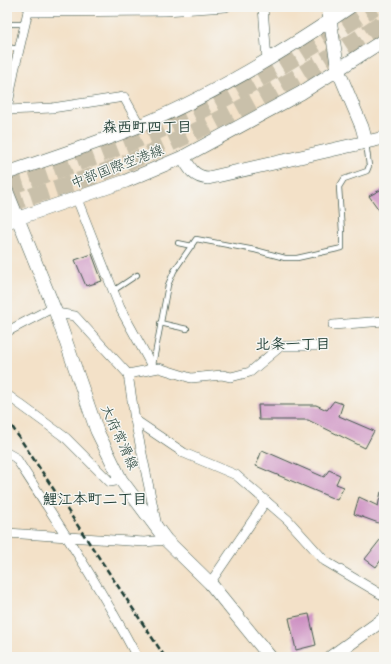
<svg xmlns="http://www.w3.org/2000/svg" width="391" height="664" viewBox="0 0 391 664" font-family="'Patrick Hand','Klee One',sans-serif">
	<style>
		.building { fill: #cd90c2 }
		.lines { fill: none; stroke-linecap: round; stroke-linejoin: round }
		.highway-tunnel { stroke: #c9c0aa; stroke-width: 17; stroke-dasharray: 17 8; stroke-linecap: butt }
		.lane-casing { stroke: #3f564a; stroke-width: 6 }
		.street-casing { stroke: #3f564a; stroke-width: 10 }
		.secondary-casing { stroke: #3f564a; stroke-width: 14 }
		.lane { stroke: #fff; stroke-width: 4.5 }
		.street { stroke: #fff; stroke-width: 9 }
		.secondary { stroke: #fff; stroke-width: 13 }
		.rail { stroke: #1f3d34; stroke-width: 2.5; stroke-dasharray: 6 3; stroke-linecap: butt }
		.labels { text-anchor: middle; stroke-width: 3; stroke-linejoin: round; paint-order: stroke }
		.street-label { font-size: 14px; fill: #1f3d34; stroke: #f6f6f2 }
		.neighbourhood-label { font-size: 15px; font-weight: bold; fill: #1f3d34; stroke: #f6f6f2 }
	</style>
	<rect width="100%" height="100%" fill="#f6f6f2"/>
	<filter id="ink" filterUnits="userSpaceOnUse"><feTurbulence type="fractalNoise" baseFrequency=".025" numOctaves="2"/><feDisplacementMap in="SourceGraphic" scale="8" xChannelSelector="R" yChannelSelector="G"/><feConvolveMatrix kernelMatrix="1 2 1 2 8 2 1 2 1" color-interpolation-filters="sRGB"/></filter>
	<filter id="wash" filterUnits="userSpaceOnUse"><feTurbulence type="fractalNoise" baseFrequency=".012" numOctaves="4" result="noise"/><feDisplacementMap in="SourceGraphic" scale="16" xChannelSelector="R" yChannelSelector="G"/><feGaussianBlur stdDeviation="0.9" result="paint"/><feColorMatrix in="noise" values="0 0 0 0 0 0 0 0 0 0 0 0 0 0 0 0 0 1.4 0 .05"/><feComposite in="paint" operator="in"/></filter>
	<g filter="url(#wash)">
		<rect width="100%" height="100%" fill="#f3e1c8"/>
		<g id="blocks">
			<g class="building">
				<polygon points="384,188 384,217 369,196"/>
				<polygon points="92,254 102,281 86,286 75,260"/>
				<polygon points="334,401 343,404 339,416 374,431 365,448 308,420 259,420 258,405 316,405 327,410"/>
				<polygon points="262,450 324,477 329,470 340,475 336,484 344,487 337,500 256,466"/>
				<polygon points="381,492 384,493 384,525 354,514 359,497 378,506"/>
				<polygon points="384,535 384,556 376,567 365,559"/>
				<polygon points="309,614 316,645 296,650 289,618"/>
			</g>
		</g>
	</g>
	<g filter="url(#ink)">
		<use href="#blocks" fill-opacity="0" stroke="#3f564a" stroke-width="1"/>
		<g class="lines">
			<g class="highway-tunnel">
				<path d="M7 187C66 168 124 147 180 121 248 89 311 48 374 7"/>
				<path d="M7 204C44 192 82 181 119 166 210 128 304 77 384 21"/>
			</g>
			<defs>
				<g id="lane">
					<polyline points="7,24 25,24"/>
					<polyline points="7,47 19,49"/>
					<polyline points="178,243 192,246"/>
					<polyline points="113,291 137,275"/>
					<polyline points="160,323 187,329"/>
					<polyline points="153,365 168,285 174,271 196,239 255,250 285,258 297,258 342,248 342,232 339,187 344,179 367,171 369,166 366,142"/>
				</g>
				<g id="street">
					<polyline points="263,7 267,60"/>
					<polyline points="28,12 165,11 226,7"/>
					<polyline points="7,110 52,108 124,97 140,126"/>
					<polyline points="7,110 14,71 29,7"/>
					<polyline points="77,199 120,308 153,368"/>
					<polyline points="56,313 75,316 128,374 135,420 157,526"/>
					<polyline points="333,325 384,321"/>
					<polyline points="8,331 54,307"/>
					<polyline points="128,374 159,368 191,378 222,375 231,377 250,372 281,346 315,346"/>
					<polyline points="10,397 66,438 110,482 121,480"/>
					<polyline points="135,420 184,453 236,475 288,520 325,561 384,596"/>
					<path d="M7 453 16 458C58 523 101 588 137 657"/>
					<polyline points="7,533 144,542 166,540"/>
					<polyline points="210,583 266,501"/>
				</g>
				<g id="secondary">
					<polyline points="328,7 338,70 362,127 366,142"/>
					<path d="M183 157C190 169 194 177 208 178L384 138"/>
					<path d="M7 173C51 158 95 144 139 126 213 95 284 52 350 7"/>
					<polyline points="7,192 56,313 97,431 121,480 166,540 210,583 270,657"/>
					<polyline points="7,222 126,181 183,157 301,93 384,40"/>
					<polyline points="331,657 384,619"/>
				</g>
			</defs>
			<use href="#lane" class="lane-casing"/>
			<use href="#street" class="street-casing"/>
			<use href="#secondary" class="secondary-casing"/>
			<use href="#lane" class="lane"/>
			<use href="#street" class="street"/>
			<use href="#secondary" class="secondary"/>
			<polyline class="rail" points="7,419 165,657"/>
		</g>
	</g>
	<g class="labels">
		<g class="street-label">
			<text transform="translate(117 166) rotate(-21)" y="5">中部国際空港線</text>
			<text transform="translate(120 437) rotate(65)" y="5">大府常滑線</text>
		</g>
		<g class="neighbourhood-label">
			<text x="147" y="132">森西町四丁目</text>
			<text x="293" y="349">北条一丁目</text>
			<text x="95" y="504">鯉江本町二丁目</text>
		</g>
	</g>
	<rect width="391" height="664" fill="none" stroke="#f6f6f2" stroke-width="24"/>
</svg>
